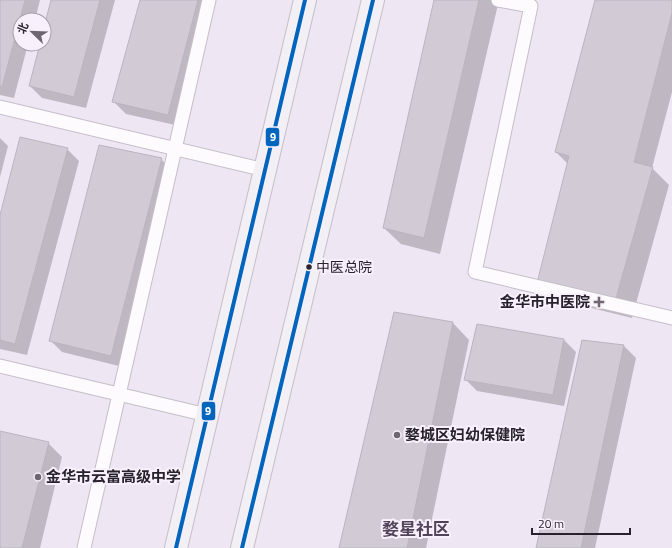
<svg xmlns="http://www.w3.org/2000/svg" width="672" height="548" viewBox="0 0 672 548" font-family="'Titillium Web','Noto Sans SC',sans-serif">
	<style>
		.shadow { fill: #0003 }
		.building { fill: #d2cbd6; stroke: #bbb4bf }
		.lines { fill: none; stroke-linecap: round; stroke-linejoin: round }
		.service-casing { stroke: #c5beca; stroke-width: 15 }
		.secondary-casing { stroke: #c5beca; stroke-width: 24 }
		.service { stroke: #fdfbfd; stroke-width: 13 }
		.secondary { stroke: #f2eff5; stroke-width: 22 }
		.bus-1-casing { stroke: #f8f1fc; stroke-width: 7 }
		.bus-1 { stroke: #0065bd; stroke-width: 4 }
		.bus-dot { fill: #28222c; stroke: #f8f1fc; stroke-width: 1.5 }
		.poi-dot { fill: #6e6772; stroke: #f8f1fc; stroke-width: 1.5 }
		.labels { text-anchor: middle; stroke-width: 4; stroke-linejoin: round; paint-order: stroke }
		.bus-label { font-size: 14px; fill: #28222c; stroke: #f8f1fc; text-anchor: start }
		.poi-label { font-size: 15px; font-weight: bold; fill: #28222c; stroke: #f8f1fc; text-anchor: start }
		.quarter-label { font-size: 17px; font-weight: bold; fill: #514359; stroke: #f8f1fc }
		.line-badge { stroke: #f8f1fc; stroke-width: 1.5 }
		.badge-label { font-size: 11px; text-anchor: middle; font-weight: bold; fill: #fff }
	</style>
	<rect width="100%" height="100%" fill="#efe6f4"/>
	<g class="shadow">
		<polygon points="0,0 40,0 35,20 20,20 20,44 28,44 14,98 0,95"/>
		<polygon points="52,0 115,0 86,108 42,98 30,86 41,44 44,44 44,31"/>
		<polygon points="141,0 213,0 180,126 126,114 114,102"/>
		<polygon points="435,0 499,0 440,254 401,244 384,228"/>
		<polygon points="596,0 672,0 672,92 652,168 669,185 632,318 555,299 538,282 568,164 556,152"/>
		<polygon points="0,138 8,146 0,177"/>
		<polygon points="67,149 79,161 27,355 0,349 0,219"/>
		<polygon points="161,159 173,171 123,367 62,352 50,340"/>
		<polygon points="453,323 469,340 426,548 340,548"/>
		<polygon points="478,325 564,340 576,352 564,406 477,391 465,379"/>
		<polygon points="624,346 636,358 595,548 537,548"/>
		<polygon points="0,432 48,443 62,457 40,548 0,548"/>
	</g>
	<g class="building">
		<polygon points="0,0 25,0 2,87 0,86"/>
		<polygon points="51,0 100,0 74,97 29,86 40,44 44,44 44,27"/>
		<polygon points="140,0 198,0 168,115 112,102"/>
		<polygon points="434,0 479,0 424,238 383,228"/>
		<polygon points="595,0 672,0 672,13 634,162 653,167 615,302 537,283 569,156 555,152"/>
		<polygon points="20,137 68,148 15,344 0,340 0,215"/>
		<polygon points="99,145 162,158 111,356 49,341"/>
		<polygon points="394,312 453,322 407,548 339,548"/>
		<polygon points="477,324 564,339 553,395 464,380"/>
		<polygon points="582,340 624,345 581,548 536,548"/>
		<polygon points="0,431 49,442 22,548 0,548"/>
	</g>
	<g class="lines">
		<defs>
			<g id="service">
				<polyline points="498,0 531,6 475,272 672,318"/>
				<polyline points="0,107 265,170"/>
				<polyline points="0,366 207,415"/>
				<polyline points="84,548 209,0"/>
			</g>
			<g id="secondary">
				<polyline points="176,548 305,0"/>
				<polyline points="242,548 373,0"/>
			</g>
		</defs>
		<use href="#service" class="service-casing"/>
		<use href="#secondary" class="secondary-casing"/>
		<use href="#service" class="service"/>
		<use href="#secondary" class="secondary"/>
		<defs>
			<g id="bus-1">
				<polyline points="176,548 305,0"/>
				<polyline points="242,548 373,0"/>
			</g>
		</defs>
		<use href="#bus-1" class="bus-1-casing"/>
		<use href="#bus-1" class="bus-1"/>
	</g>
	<circle class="bus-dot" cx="309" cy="267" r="3.5"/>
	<g class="poi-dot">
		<path d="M597 296h4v4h4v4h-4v4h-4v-4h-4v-4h4z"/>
		<circle cx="397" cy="435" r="4"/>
		<circle cx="38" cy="477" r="4"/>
	</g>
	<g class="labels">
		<g class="bus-label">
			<text x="316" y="272">中医总院</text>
		</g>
		<g class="poi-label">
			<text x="590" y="307" text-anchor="end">金华市中医院</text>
			<text x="405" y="440">婺城区妇幼保健院</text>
			<text x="46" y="482">金华市云富高级中学</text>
		</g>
		<g class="quarter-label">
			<text x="416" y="535">婺星社区</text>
		</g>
	</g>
	<g class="line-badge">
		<rect x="265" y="127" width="15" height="20" rx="4" fill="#0065bd"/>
		<rect x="201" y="401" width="15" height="20" rx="4" fill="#0065bd"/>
	</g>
	<g class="badge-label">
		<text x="273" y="141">9</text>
		<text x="208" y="415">9</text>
	</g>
	<g transform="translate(32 32) rotate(293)"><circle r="19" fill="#f8f1fc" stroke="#a59ea9"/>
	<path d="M0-3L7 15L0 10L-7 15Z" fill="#6e6772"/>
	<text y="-6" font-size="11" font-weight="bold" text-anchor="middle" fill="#28222c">北</text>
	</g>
	<path d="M532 528v6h98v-6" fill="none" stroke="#28222c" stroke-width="2"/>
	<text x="538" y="528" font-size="12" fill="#28222c" stroke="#f8f1fc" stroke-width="3" paint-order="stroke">20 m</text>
</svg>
